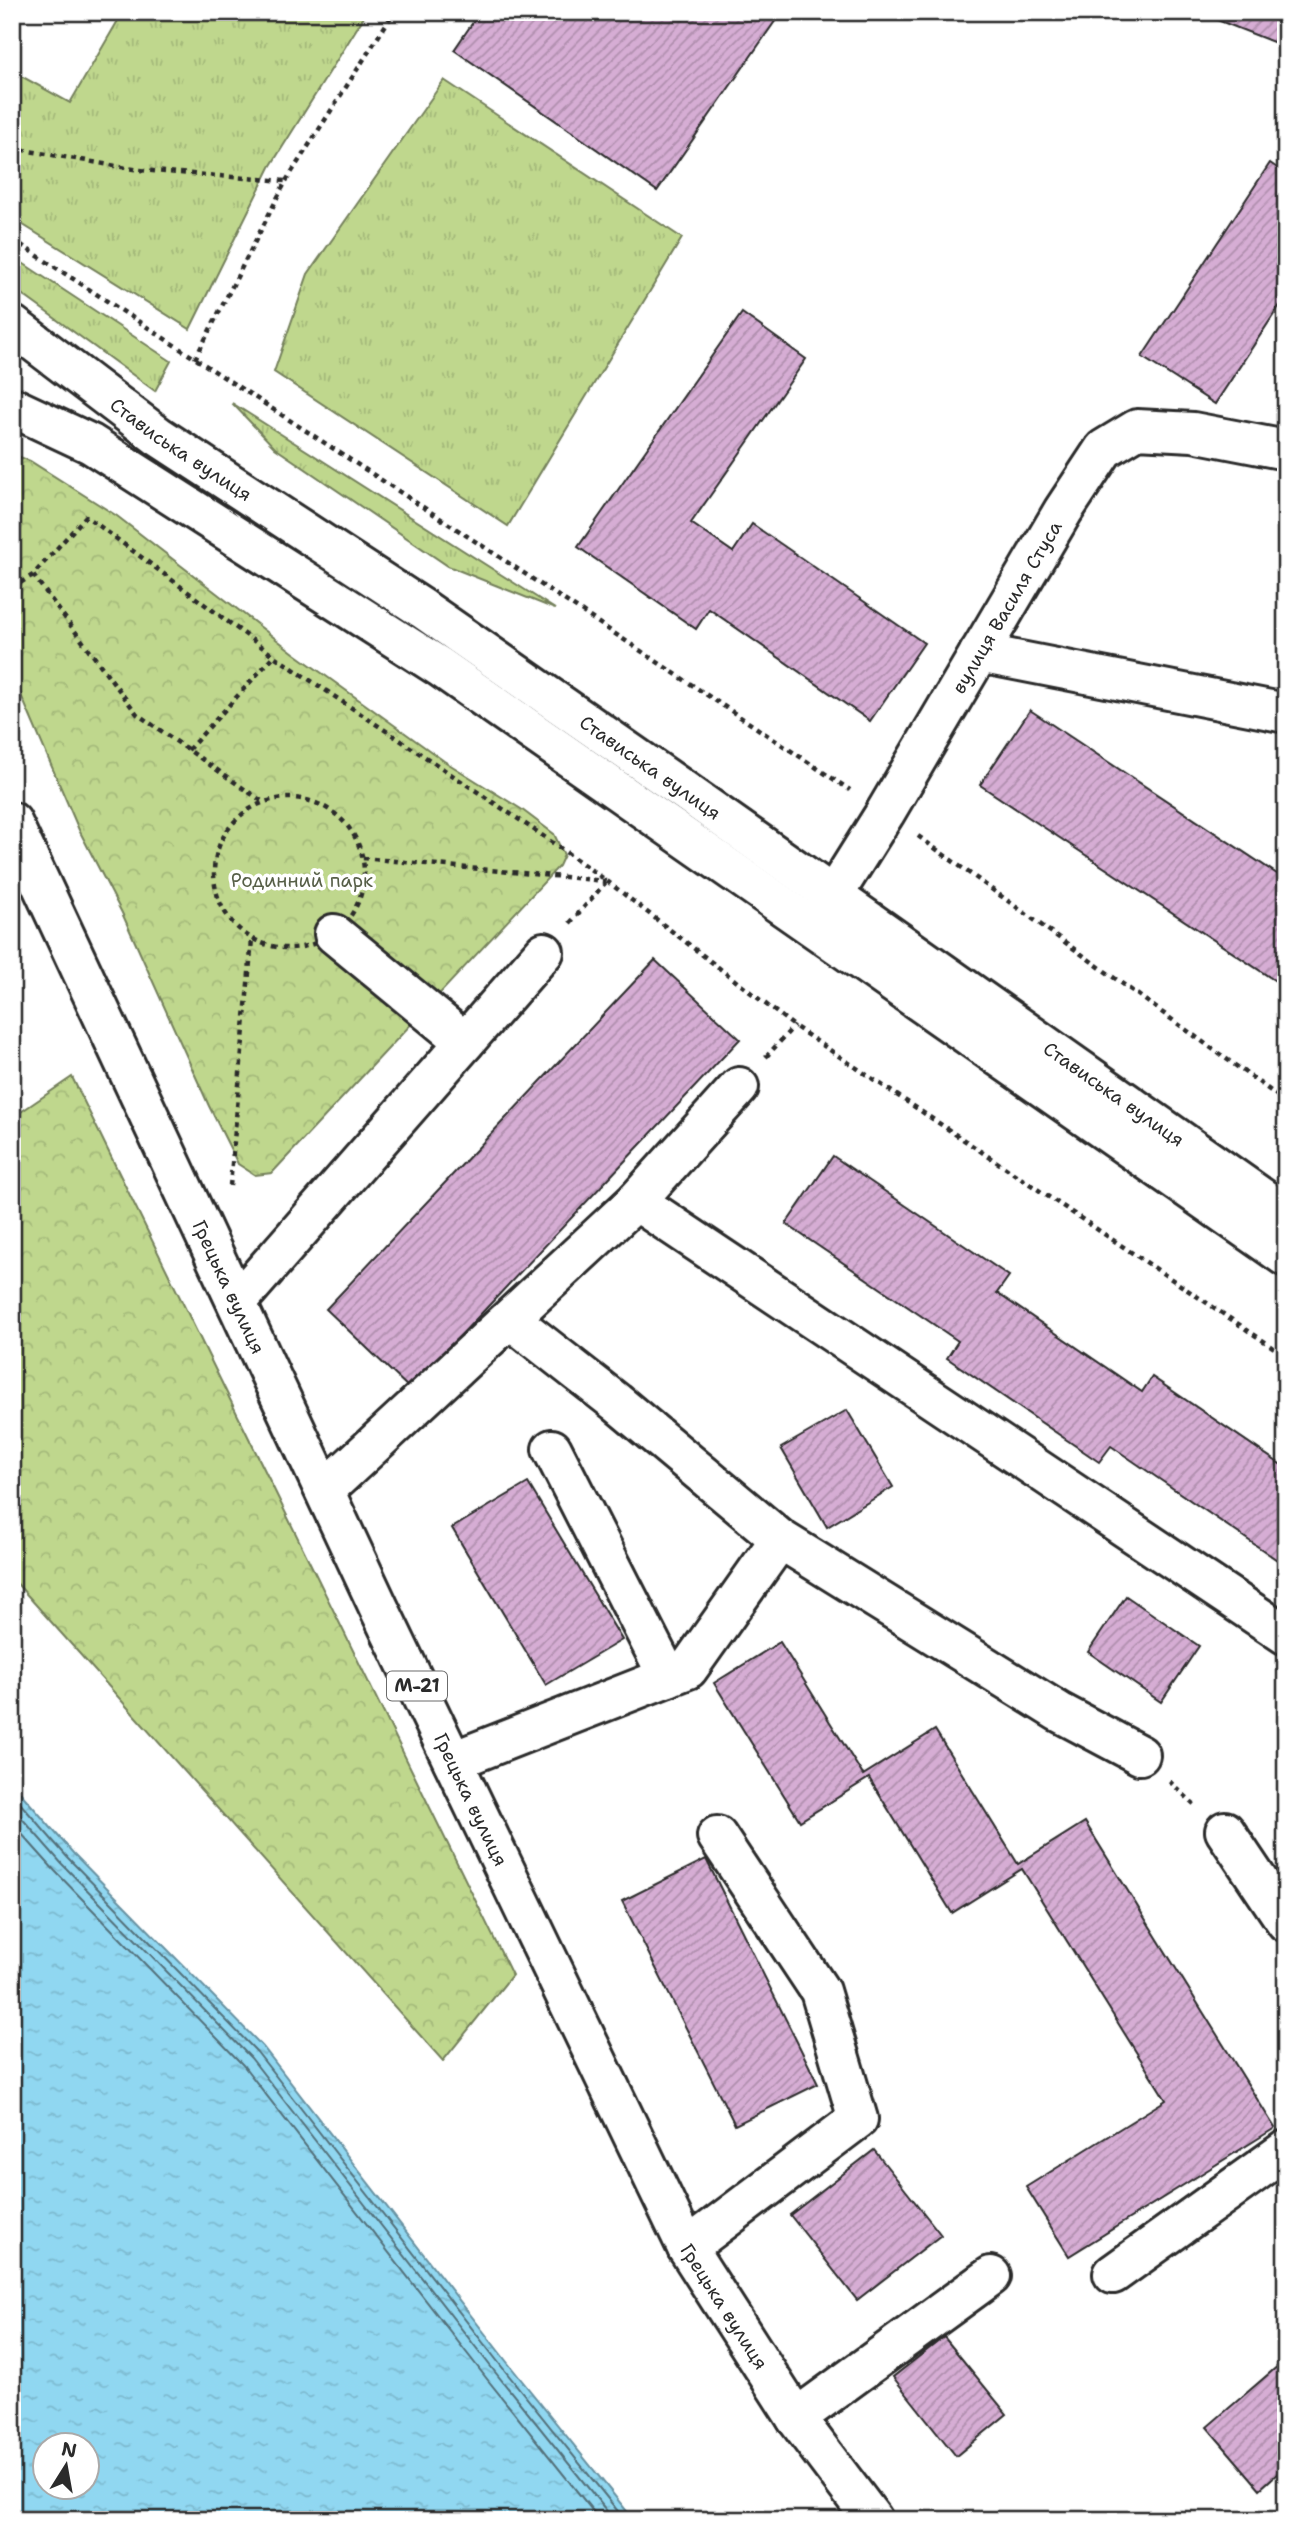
<svg xmlns="http://www.w3.org/2000/svg" width="1298" height="2532" viewBox="0 0 1298 2532" font-family="'Shantell Sans',sans-serif">
	<style>
		.grass { fill: url(#grass-tufts); stroke: #75815c; stroke-width: 2 }
		.park { fill: url(#park-crowns); stroke: #75815c; stroke-width: 2 }
		.water { fill: url(#water-ripples); stroke: #6892a2; stroke-width: 2; fill-rule: evenodd }
		.lines { fill: none; stroke-linecap: round; stroke-linejoin: round }
		.shore { stroke: #53707a; stroke-width: 2 }
		.building { fill: url(#building-hatch); stroke: #2b2b2b; stroke-width: 2 }
		.minor-casing { stroke: #2b2b2b; stroke-width: 44 }
		.major-casing { stroke: #2b2b2b; stroke-width: 44 }
		.highway-casing { stroke: #2b2b2b; stroke-width: 44 }
		.path { stroke: #2b2b2b; stroke-width: 4.5; stroke-dasharray: 5 5; stroke-linecap: butt }
		.minor { stroke: #fff; stroke-width: 38 }
		.major { stroke: #fff; stroke-width: 38 }
		.highway { stroke: #fff; stroke-width: 38 }
		.labels { text-anchor: middle; stroke-width: 7; stroke-linejoin: round; paint-order: stroke }
		.shield { fill: #fff; stroke: #6b6b6b; stroke-width: 2 }
		.shield-label { font-size: 18px; font-weight: bold; fill: #2b2b2b }
		.street-label { font-size: 19px; fill: #2b2b2b; stroke: #fff }
		.park-label { font-size: 19px; fill: #575f48; stroke: #fff }
	</style>
	<defs>
		<pattern id="grass-tufts" width="24" height="20" patternUnits="userSpaceOnUse" patternTransform="scale(1.75)"><rect width="24" height="20" fill="#bfd78d"/><path d="M3 7l-1-3M5 7V3M7 7l1-3M15 17l-1-3M17 17v-4M19 17l1-3" fill="none" stroke="#a4b97a"/></pattern>
		<pattern id="park-crowns" width="20" height="18" patternUnits="userSpaceOnUse" patternTransform="scale(1.75)"><rect width="20" height="18" fill="#bfd78d"/><path d="M2 6a3 3 0 1 1 6 0M12 15a3 3 0 1 1 6 0" fill="none" stroke="#a4b97a"/></pattern>
		<pattern id="water-ripples" width="26" height="14" patternUnits="userSpaceOnUse" patternTransform="scale(1.75)"><rect width="26" height="14" fill="#90d7f1"/><path d="M2 4q2-2 4 0t4 0M15 11q2-2 4 0t4 0" fill="none" stroke="#7cb9cf"/></pattern>
		<pattern id="building-hatch" width="6" height="6" patternUnits="userSpaceOnUse" patternTransform="scale(1.75)"><rect width="6" height="6" fill="#d6add4"/><path d="M-1 1l2-2M0 6l6-6M5 7l2-2" fill="none" stroke="#ae8dac"/></pattern>
	</defs>
	<rect width="100%" height="100%" fill="#fff"/>
	<filter id="ink" filterUnits="userSpaceOnUse"><feTurbulence type="fractalNoise" baseFrequency=".0143" numOctaves="2"/><feDisplacementMap in="SourceGraphic" scale="14" xChannelSelector="R" yChannelSelector="G"/><feConvolveMatrix kernelMatrix="1 2 1 2 8 2 1 2 1" color-interpolation-filters="sRGB"/></filter>
	<g filter="url(#ink)">
		<g class="grass">
			<polygon points="123,12 367,12 270,167 190,329 12,218 12,71 70,103"/>
			<polygon points="444,80 682,238 508,526 274,372 308,274"/>
			<polygon points="12,256 171,361 155,391 12,287"/>
			<polygon points="232,403 555,609 448,566 275,448"/>
		</g>
		<g class="park">
			<polygon points="12,454 30,461 117,516 294,653 444,761 521,809 554,834 564,855 559,866 272,1173 255,1175 238,1164 209,1106 122,913 79,830 12,674"/>
			<polygon points="72,1077 512,1975 443,2061 12,1578 12,1118"/>
		</g>
		<path class="water" d="M12 1783 73 1853 263 2047 507 2362 634 2520H12ZM46 2444H88V2486H46Z"/>
		<g class="lines">
			<g class="shore">
				<polyline points="12,1794 68,1858 257,2052 502,2367 625,2520"/>
				<polyline points="12,1807 62,1864 251,2058 495,2372 614,2520"/>
				<polyline points="12,1823 55,1871 243,2065 487,2379 600,2520"/>
			</g>
		</g>
		<g class="building">
			<polygon points="480,12 771,12 778,17 657,191 454,50"/>
			<polygon points="1197,12 1286,12 1286,47"/>
			<polygon points="1270,163 1286,174 1286,296 1215,404 1142,357"/>
			<polygon points="742,313 806,359 691,523 733,552 752,524 924,643 870,721 709,609 696,629 578,547"/>
			<polygon points="1030,710 1286,880 1286,988 980,785"/>
			<polygon points="655,960 740,1039 410,1389 326,1309"/>
			<polygon points="833,1156 1009,1276 997,1293 1142,1392 1152,1377 1286,1468 1286,1566 1111,1446 1099,1462 947,1358 958,1341 786,1224"/>
			<polygon points="847,1410 893,1487 827,1527 781,1448"/>
			<polygon points="528,1483 622,1640 546,1685 452,1528"/>
			<polygon points="1126,1596 1199,1646 1161,1702 1088,1652"/>
			<polygon points="780,1642 863,1775 935,1730 1018,1864 1085,1822 1275,2128 1069,2256 1026,2187 1166,2100 1022,1869 952,1913 869,1778 800,1821 714,1683"/>
			<polygon points="706,1859 818,2084 735,2125 622,1901"/>
			<polygon points="874,2150 941,2235 857,2300 790,2215"/>
			<polygon points="944,2337 1007,2414 956,2456 893,2377"/>
			<polygon points="1286,2359 1286,2466 1260,2489 1207,2427"/>
		</g>
		<g class="lines">
			<defs>
				<g id="minor">
					<polyline points="979,653 1286,713"/>
					<path id="s1" d="M816 923 885 813 1063 511 1104 449 1137 429 1193 432 1286 450"/>
					<polyline points="334,934 465,1042"/>
					<polyline points="636,1201 1286,1635"/>
					<polyline points="237,1302 544,952"/>
					<polyline points="510,1319 616,1402 780,1539 1059,1712 1140,1755"/>
					<polyline points="552,1449 668,1677"/>
					<polyline points="325,1490 636,1201 739,1087"/>
					<polyline points="453,1761 688,1669 780,1539"/>
					<polyline points="1225,1831 1286,1922"/>
					<polyline points="687,2248 858,2119 820,1991 717,1836"/>
					<polyline points="1113,2274 1286,2150"/>
					<polyline points="796,2418 991,2276"/>
				</g>
				<g id="major">
					<path id="s2" d="M12 325 158 436 423 609 686 792 1286 1215"/>
					<polyline points="12,407 91,444 440,667 1286,1257"/>
				</g>
				<g id="highway">
					<path id="s3" d="M12 822 379 1608 687 2248 796 2418 873 2520"/>
				</g>
			</defs>
			<use href="#minor" class="minor-casing"/>
			<use href="#major" class="major-casing"/>
			<use href="#highway" class="highway-casing"/>
			<g class="path">
				<polyline points="12,148 139,170 286,181"/>
				<polyline points="12,239 504,560 850,790"/>
				<polyline points="195,359 286,181 394,12"/>
				<polyline points="33,575 137,714 263,802"/>
				<polyline points="12,588 33,575 86,516 274,656 533,829 607,881 794,1026 1286,1356"/>
				<polyline points="188,750 274,656"/>
				<circle cx="289" cy="873" r="75"/>
				<polyline points="918,836 1286,1102"/>
				<polyline points="363,858 606,881"/>
				<polyline points="570,923 606,882"/>
				<polyline points="766,1057 794,1026"/>
				<polyline points="230,1186 252,939"/>
				<polyline points="1169,1781 1194,1804"/>
			</g>
			<use href="#minor" class="minor"/>
			<use href="#major" class="major"/>
			<use href="#highway" class="highway"/>
		</g>
	</g>
	<g class="labels">
		<rect class="shield" x="387" y="1671.5" width="60" height="29" rx="5"/>
		<g class="shield-label">
			<text x="417" y="1692">М-21</text>
		</g>
		<g class="street-label">
			<text dy="7" stroke="none"><textPath href="#s2" startOffset="210">Стависька вулиця</textPath></text>
			<text dy="7" stroke="none"><textPath href="#s1" startOffset="369">вулиця Василя Стуса</textPath></text>
			<text dy="7" stroke="none"><textPath href="#s2" startOffset="777">Стависька вулиця</textPath></text>
			<text dy="7" stroke="none"><textPath href="#s2" startOffset="1344">Стависька вулиця</textPath></text>
			<text dy="7" stroke="none"><textPath href="#s3" startOffset="513">Грецька вулиця</textPath></text>
			<text dy="7" stroke="none"><textPath href="#s3" startOffset="1080">Грецька вулиця</textPath></text>
			<text dy="7" stroke="none"><textPath href="#s3" startOffset="1647">Грецька вулиця</textPath></text>
		</g>
		<g class="park-label">
			<text x="302" y="887">Родинний парк</text>
		</g>
	</g>
	<rect width="1298" height="2532" fill="none" stroke="#fff" stroke-width="42"/>
	<rect x="21" y="21" width="1256" height="2490" fill="none" stroke="#2b2b2b" stroke-width="2.5" filter="url(#ink)"/>
	<g transform="translate(66 2466) rotate(11)"><circle r="33" fill="#ffffff" stroke="#aaaaaa" stroke-width="2"/>
	<path d="M0-5L12 26L0 18L-12 26Z" fill="#2b2b2b"/>
	<text y="-10" font-size="19" font-weight="bold" text-anchor="middle" fill="#2b2b2b">N</text>
	</g>
</svg>
